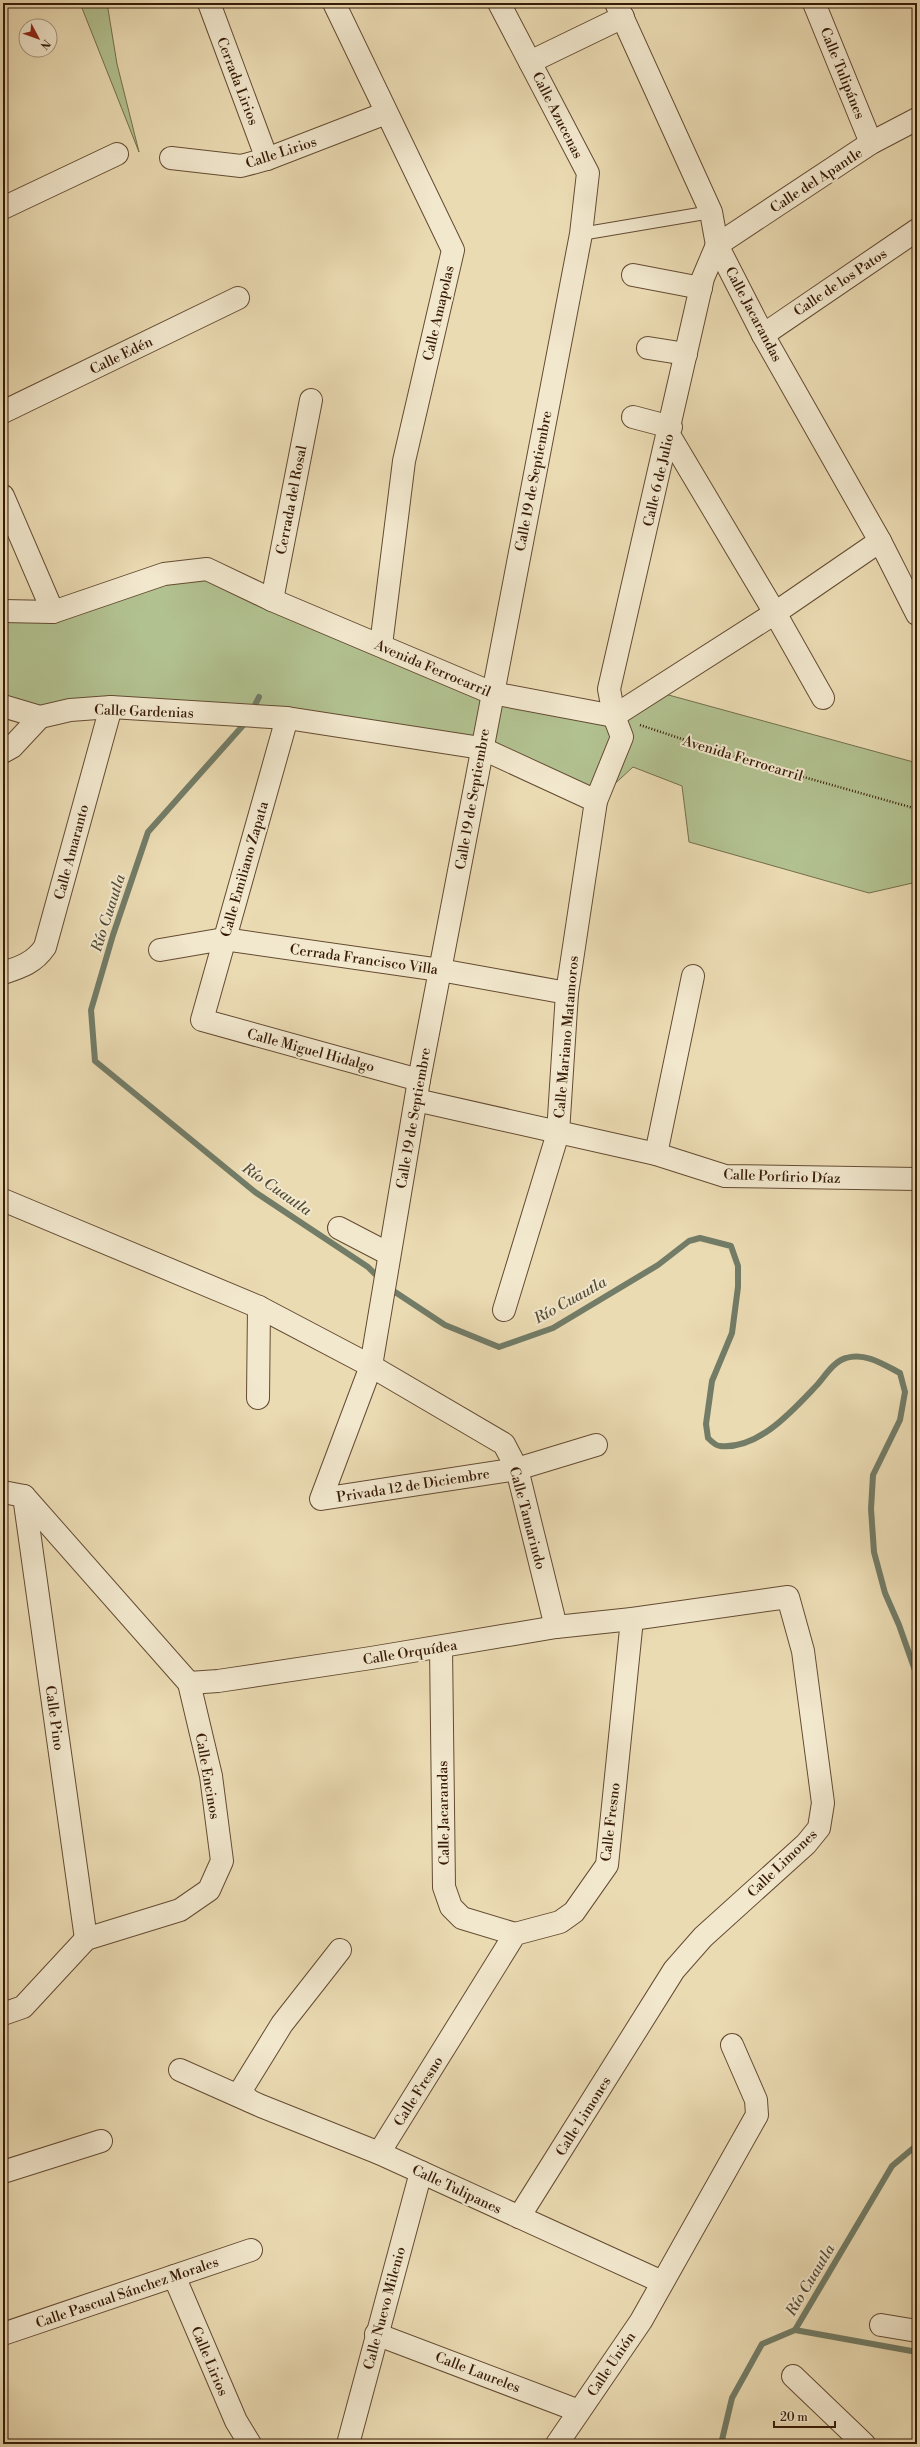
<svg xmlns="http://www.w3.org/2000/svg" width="920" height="2447" viewBox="0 0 920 2447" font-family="'Libre Bodoni',serif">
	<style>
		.green { fill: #b2c190; stroke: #746e4c }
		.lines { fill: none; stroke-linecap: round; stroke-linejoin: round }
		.stream { stroke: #727c67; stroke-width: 6 }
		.lane-casing { stroke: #644b32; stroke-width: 14 }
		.street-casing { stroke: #644b32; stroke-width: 24 }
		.path { stroke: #371b07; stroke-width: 2.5; stroke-dasharray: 1 2; stroke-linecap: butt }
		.lane { stroke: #f2e8ce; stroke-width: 12 }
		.street { stroke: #f2e8ce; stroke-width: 22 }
		.labels { text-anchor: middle; stroke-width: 4; stroke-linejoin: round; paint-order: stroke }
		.street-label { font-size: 14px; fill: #371b07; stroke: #f2e8ce }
		.water-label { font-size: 15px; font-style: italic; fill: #544b37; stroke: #f2e8ce }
	</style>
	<rect width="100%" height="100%" fill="#ebdbb3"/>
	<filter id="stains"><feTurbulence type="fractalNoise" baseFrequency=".005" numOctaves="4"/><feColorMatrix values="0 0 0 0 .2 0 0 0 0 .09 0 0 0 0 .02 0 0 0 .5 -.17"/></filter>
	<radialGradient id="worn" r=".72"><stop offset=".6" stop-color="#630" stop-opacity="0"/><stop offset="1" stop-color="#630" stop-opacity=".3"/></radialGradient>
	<g class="green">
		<polygon points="80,3 107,3 117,64 139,152"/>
		<polygon points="207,569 492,693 614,716 654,691 917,763 917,882 869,893 689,842 682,786 633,767 596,801 481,748 287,718 3,706 3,611"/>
	</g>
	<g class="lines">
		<g class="stream">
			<polyline points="252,711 259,697"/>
			<polyline points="247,721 148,832 113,935 91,1010 95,1061 255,1192 368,1267 380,1279"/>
			<path d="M389 1288 445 1325 499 1347 553 1328 658 1265 689 1241 700 1238 731 1246 738 1266V1287L732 1333 712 1381 706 1424 708 1438C711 1441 716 1446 720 1446 759 1450 794 1409 817 1385 825 1376 834 1361 846 1358 865 1352 883 1364 900 1373L905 1392 900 1420 873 1475 871 1509 874 1552 885 1593 899 1625 917 1676"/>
			<polyline points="917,2145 892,2166 795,2330 917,2352"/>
			<polyline points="721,2444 732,2398 762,2344 795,2330"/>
		</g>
		<defs>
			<polyline id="lane" points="581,234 711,212"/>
			<g id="street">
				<polyline points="209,3 267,159"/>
				<polyline points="334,3 453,250 404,461 381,645"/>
				<polyline points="499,3 588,173 581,234 419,1080 371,1366 321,1499 517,1469 596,1445"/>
				<polyline points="616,3 711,212 717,245 763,335 880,541 917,614"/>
				<polyline points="814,3 871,143"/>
				<polyline points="530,62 623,17"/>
				<polyline points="171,158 241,166 267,159 386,113"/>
				<polyline points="3,208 117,154"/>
				<polyline points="633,275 701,288"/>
				<polyline points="763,335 917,230"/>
				<polyline points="648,348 686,354"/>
				<polyline points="3,412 238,298"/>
				<polyline points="633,417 671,427"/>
				<polyline points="669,435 775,613 823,698"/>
				<polyline points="3,496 53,612"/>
				<polyline points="272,600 311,400"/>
				<polyline points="3,611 53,612 164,574 207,569 272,600 492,693 614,716"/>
				<polyline points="3,706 40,717 70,710 111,707 287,718 481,748 596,801"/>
				<polyline points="614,716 775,613 880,541"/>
				<polyline points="287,718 202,1020 419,1080"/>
				<polyline points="3,752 12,747 40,717"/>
				<polyline points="160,950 224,939 440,970 567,993"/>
				<path d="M3 973C21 967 34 963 45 947L111 707"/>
				<polyline points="416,1100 656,1154 725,1176 917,1179"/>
				<polyline points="656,1154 693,976"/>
				<polyline points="3,1200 259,1307 371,1366 504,1444 517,1469 556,1627"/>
				<polyline points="339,1228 389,1254"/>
				<polyline points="504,1310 558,1133 567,993 596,801 622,737 614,716 609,689 703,278 717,245 871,143 917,119"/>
				<polyline points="258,1398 259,1307"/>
				<polyline points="3,1492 24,1496 189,1683 211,1776 222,1861 209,1890 180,1910 86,1939 23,2007 3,2014"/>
				<polyline points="24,1496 86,1939"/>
				<polyline points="441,1647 444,1887 451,1907 462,1918 515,1934"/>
				<polyline points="189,1683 218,1681 371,1658 556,1627 632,1619 788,1597 803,1651 823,1803 819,1828 806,1844 703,1937 674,1970 519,2217"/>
				<polyline points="180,2070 261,2106 379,2153 662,2282"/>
				<polyline points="250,2101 240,2092 282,2024 340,1950"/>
				<polyline points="379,2153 515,1934 560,1922 574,1912 607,1865 632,1619"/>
				<polyline points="3,2172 101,2141"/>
				<polyline points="174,2276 236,2421 250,2444"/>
				<polyline points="881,2325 917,2331"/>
				<polyline points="3,2334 251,2250"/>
				<polyline points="376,2334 579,2411"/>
				<polyline points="793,2376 864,2444"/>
				<polyline points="348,2444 421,2172"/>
				<polyline points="557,2444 641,2321 757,2115 756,2100 732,2045"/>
			</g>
		</defs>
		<use href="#lane" class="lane-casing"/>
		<use href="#street" class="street-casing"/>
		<polyline class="path" points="640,725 754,763 917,809"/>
		<use href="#lane" class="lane"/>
		<use href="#street" class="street"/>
	</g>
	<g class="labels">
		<g class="street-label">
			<text transform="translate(843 73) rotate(68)" y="5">Calle Tulipánes</text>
			<text transform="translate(238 81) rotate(69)" y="5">Cerrada Lirios</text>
			<text transform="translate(558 115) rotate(63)" y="5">Calle Azucenas</text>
			<text transform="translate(281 152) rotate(-18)" y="5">Calle Lirios</text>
			<text transform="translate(816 180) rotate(-33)" y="5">Calle del Apantle</text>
			<text transform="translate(840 282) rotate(-34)" y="5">Calle de los Patos</text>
			<text transform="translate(438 313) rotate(-77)" y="5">Calle Amapolas</text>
			<text transform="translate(754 314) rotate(62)" y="5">Calle Jacarandas</text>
			<text transform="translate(121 355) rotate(-26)" y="5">Calle Edén</text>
			<text transform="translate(658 480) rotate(-77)" y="5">Calle 6 de Julio</text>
			<text transform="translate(533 481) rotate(-79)" y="5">Calle 19 de Septiembre</text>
			<text transform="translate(291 500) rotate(-79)" y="5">Cerrada del Rosal</text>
			<text transform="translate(433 668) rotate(23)" y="5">Avenida Ferrocarril</text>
			<text transform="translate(144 711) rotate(2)" y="5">Calle Gardenias</text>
			<text transform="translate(743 758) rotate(17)" y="5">Avenida Ferrocarril</text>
			<text transform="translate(472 799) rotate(-80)" y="5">Calle 19 de Septiembre</text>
			<text transform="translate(71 852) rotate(-75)" y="5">Calle Amaranto</text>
			<text transform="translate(244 869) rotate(-74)" y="5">Calle Emiliano Zapata</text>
			<text transform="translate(364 959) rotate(8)" y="5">Cerrada Francisco Villa</text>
			<text transform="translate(566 1037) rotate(-85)" y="5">Calle Mariano Matamoros</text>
			<text transform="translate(311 1050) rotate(15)" y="5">Calle Miguel Hidalgo</text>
			<text transform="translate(413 1118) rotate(-80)" y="5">Calle 19 de Septiembre</text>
			<text transform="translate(782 1176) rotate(2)" y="5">Calle Porfirio Díaz</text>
			<text transform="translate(413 1485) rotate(-9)" y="5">Privada 12 de Diciembre</text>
			<text transform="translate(528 1518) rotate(75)" y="5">Calle Tamarindo</text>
			<text transform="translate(410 1652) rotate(-9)" y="5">Calle Orquídea</text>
			<text transform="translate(55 1718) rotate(82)" y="5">Calle Pino</text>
			<text transform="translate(208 1776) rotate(80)" y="5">Calle Encinos</text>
			<text transform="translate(443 1813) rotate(-91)" y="5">Calle Jacarandas</text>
			<text transform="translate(610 1822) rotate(-83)" y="5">Calle Fresno</text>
			<text transform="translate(782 1863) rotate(-44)" y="5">Calle Limones</text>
			<text transform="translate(418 2091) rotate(-58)" y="5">Calle Fresno</text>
			<text transform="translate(583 2116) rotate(-58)" y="5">Calle Limones</text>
			<text transform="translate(457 2189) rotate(25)" y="5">Calle Tulipanes</text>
			<text transform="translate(127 2292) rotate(-19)" y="5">Calle Pascual Sánchez Morales</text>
			<text transform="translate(384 2308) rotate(-75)" y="5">Calle Nuevo Milenio</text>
			<text transform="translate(210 2361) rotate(67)" y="5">Calle Lirios</text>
			<text transform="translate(611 2364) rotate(-56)" y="5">Calle Unión</text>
			<text transform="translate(478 2372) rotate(21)" y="5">Calle Laureles</text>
		</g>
		<g class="water-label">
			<text transform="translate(108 913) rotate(-72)" y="5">Río Cuautla</text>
			<text transform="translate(277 1189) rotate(35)" y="5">Río Cuautla</text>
			<text transform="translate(570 1300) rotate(-29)" y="5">Río Cuautla</text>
			<text transform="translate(810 2280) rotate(-59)" y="5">Río Cuautla</text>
		</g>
	</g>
	<rect width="920" height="2447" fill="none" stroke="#ebdbb3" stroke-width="16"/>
	<rect x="4" y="4" width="912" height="2439" fill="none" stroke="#371b07" stroke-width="2"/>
	<rect x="8" y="8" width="904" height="2431" fill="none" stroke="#371b07"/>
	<g transform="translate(38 38) rotate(131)"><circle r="19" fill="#f2e8ce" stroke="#a7967e"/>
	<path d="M0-3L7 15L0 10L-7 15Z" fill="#8f2418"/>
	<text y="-6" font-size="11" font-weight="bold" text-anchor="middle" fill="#371b07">N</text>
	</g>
	<path d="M774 2421v6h61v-6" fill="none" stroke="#371b07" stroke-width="2"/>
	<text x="780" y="2421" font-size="12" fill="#371b07" stroke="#f2e8ce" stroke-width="3" paint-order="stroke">20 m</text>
	<rect width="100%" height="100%" filter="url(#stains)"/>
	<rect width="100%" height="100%" fill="url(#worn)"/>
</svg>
